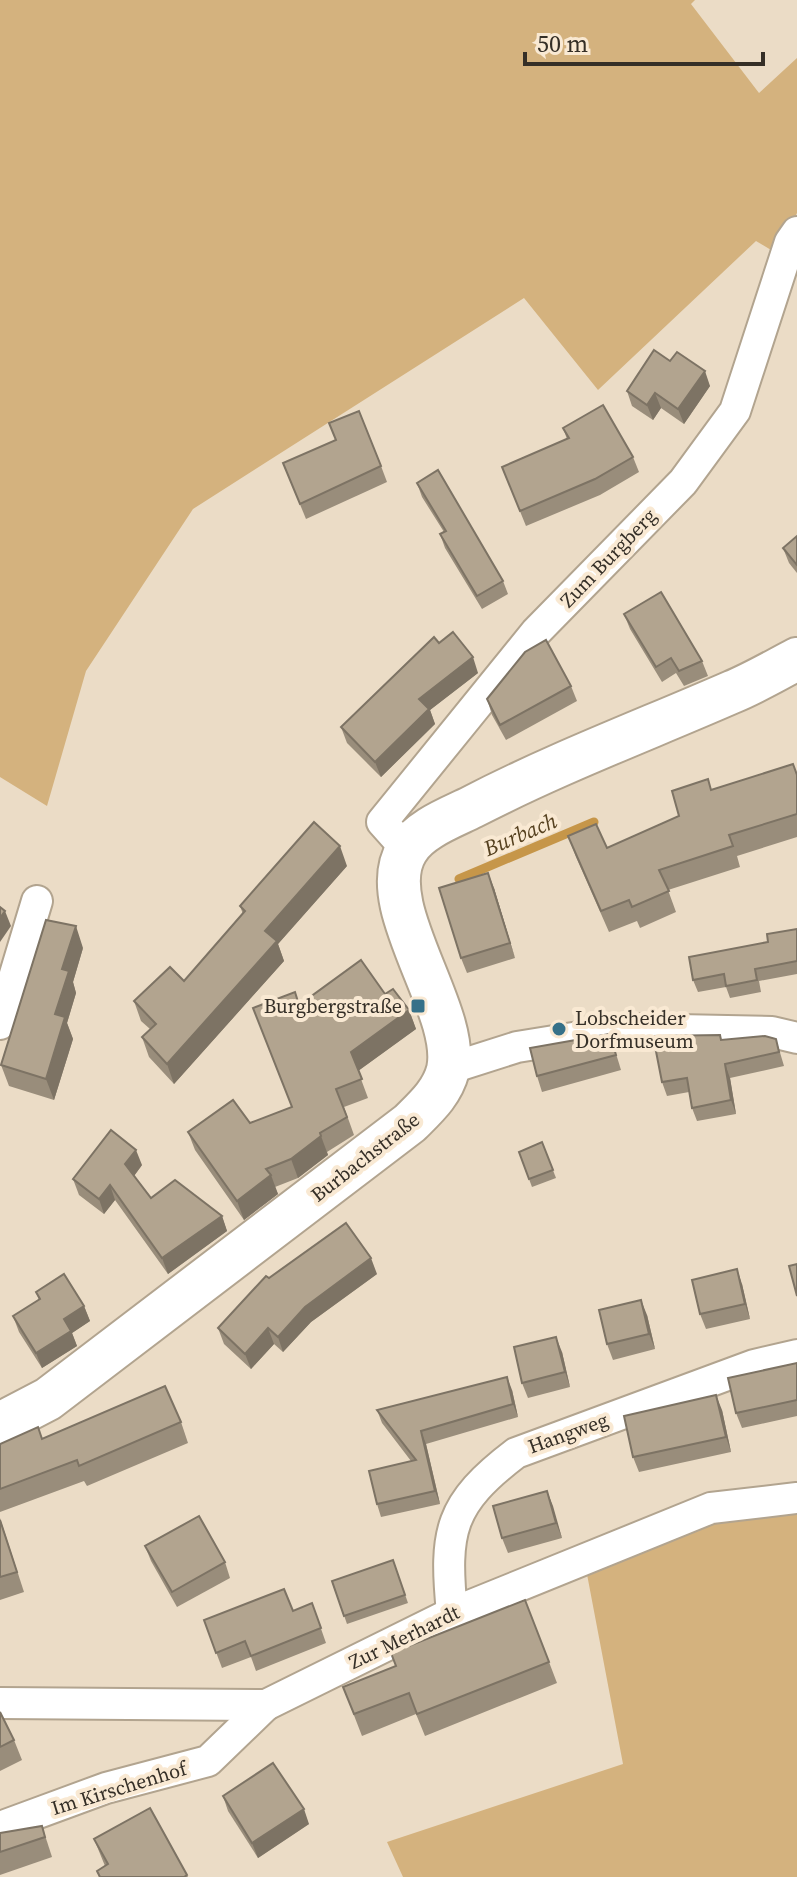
<svg xmlns="http://www.w3.org/2000/svg" width="797" height="1877" viewBox="0 0 797 1877" font-family="'Source Serif 4',serif">
	<style>
		.green { fill: #d4b27e }
		.lines { fill: none; stroke-linecap: round; stroke-linejoin: round }
		.stream { stroke: #c69649; stroke-width: 9 }
		.street-casing { stroke: #b2a48f; stroke-width: 34 }
		.secondary-casing { stroke: #b2a48f; stroke-width: 46 }
		.street { stroke: #fff; stroke-width: 30 }
		.secondary { stroke: #fff; stroke-width: 42 }
		.wall { fill: #998d7b }
		.shaded-wall { fill: #7d7364 }
		.building { fill: #b2a48f; stroke: #7d7364; stroke-width: 2 }
		.poi-dot { fill: #367189; stroke: #f9e9d3; stroke-width: 3 }
		.labels { text-anchor: middle; stroke-width: 8; stroke-linejoin: round; paint-order: stroke }
		.street-label { font-size: 20px; fill: #352f27; stroke: #f9e9d3 }
		.poi-label { font-size: 20px; fill: #352f27; stroke: #f9e9d3; text-anchor: end }
		.water-label { font-size: 22px; font-style: italic; fill: #55401f; stroke: #f9e9d3 }
	</style>
	<rect width="100%" height="100%" fill="#ebdcc6"/>
	<g class="green">
		<polygon points="0,0 695,0 691,4 759,93 797,58 797,213 776,253 756,241 598,390 524,298 193,509 86,671 47,806 0,777"/>
		<polygon points="797,1506 797,1877 403,1877 387,1842 623,1764 586,1569 713,1513"/>
	</g>
	<g class="lines">
		<polyline class="stream" points="459,879 594,822"/>
		<defs>
			<g id="street">
				<polyline points="407,850 382,822 536,632 683,482 735,411 790,242 797,232"/>
				<polyline points="0,1024 37,901"/>
				<polyline points="448,1069 517,1047 629,1029 772,1032 797,1038"/>
				<path d="M452 1613C444 1531 449 1504 516 1453L754 1365 797 1355"/>
				<polyline points="0,1703 266,1705 452,1613 711,1508 797,1498"/>
				<polyline points="0,1827 106,1788 208,1761 266,1705"/>
			</g>
			<path id="secondary" d="M0 1424 48 1399 410 1123C426 1107 442 1093 448 1070 461 1010 372 905 407 850 419 829 452 817 472 807 557 763 645 730 732 692 754 683 776 670 797 659"/>
		</defs>
		<use href="#street" class="street-casing"/>
		<use href="#secondary" class="secondary-casing"/>
		<use href="#street" class="street"/>
		<use href="#secondary" class="secondary"/>
	</g>
	<g class="wall">
		<polygon points="670,361 710,386 684,424 661,408 653,420 632,406 627,391"/>
		<polygon points="563,428 633,457 639,472 600,495 526,526 502,467 567,439"/>
		<polygon points="283,463 381,466 387,482 306,519"/>
		<polygon points="417,483 503,581 508,594 482,609 445,548 440,534 444,532 422,497"/>
		<polygon points="797,536 797,573 789,563 783,548"/>
		<polygon points="624,614 702,661 708,676 684,686 676,673 662,682 630,629"/>
		<polygon points="439,643 478,673 430,710 435,724 381,777 347,743 341,727"/>
		<polygon points="571,686 577,701 506,740 492,715 487,699"/>
		<polygon points="797,775 797,837 737,856 740,867 668,890 676,912 640,928 637,921 609,932 576,857 568,836 607,848 679,816 712,790"/>
		<polygon points="347,866 278,944 284,961 174,1084 149,1057 142,1037 150,1029 141,1021 134,1001 184,981 243,914 240,906"/>
		<polygon points="494,888 515,958 467,973 461,958"/>
		<polygon points="797,929 797,974 759,981 761,992 730,998 726,987 698,992 693,980"/>
		<polygon points="83,948 73,982 76,993 67,1023 73,1039 54,1100 9,1086 1,1065"/>
		<polygon points="385,994 409,1010 416,1029 358,1071 368,1098 344,1107 354,1135 327,1152 328,1155 298,1178 275,1187 278,1194 244,1220 195,1150 188,1132 250,1123 292,1107 299,1005"/>
		<polygon points="610,1034 621,1070 542,1092 537,1076"/>
		<polygon points="720,1035 721,1040 776,1039 784,1066 730,1078 736,1114 697,1121 692,1108 689,1092 667,1096 662,1082"/>
		<polygon points="542,1142 556,1178 532,1187 519,1152"/>
		<polygon points="142,1165 134,1176 151,1198 222,1216 227,1231 168,1274 115,1200 104,1214 79,1195 73,1179"/>
		<polygon points="377,1274 311,1322 283,1352 274,1344 251,1369 224,1344 218,1328 269,1278"/>
		<polygon points="742,1284 750,1319 706,1329 700,1314"/>
		<polygon points="36,1292 84,1306 90,1321 72,1333 77,1346 42,1368 19,1332 13,1316 39,1300"/>
		<polygon points="647,1315 655,1349 613,1360 607,1344"/>
		<polygon points="562,1352 570,1387 528,1398 522,1383"/>
		<polygon points="797,1363 797,1416 742,1428 736,1413"/>
		<polygon points="512,1390 518,1417 426,1444 440,1504 381,1517 377,1504 411,1461 382,1423 377,1410"/>
		<polygon points="722,1410 731,1452 639,1472 633,1457"/>
		<polygon points="181,1422 188,1443 87,1486 84,1481 0,1512 0,1444"/>
		<polygon points="547,1491 562,1538 508,1553 502,1538"/>
		<polygon points="0,1518 24,1592 0,1600"/>
		<polygon points="145,1546 225,1562 230,1578 177,1607 151,1561"/>
		<polygon points="393,1560 408,1603 347,1624 332,1581"/>
		<polygon points="312,1603 326,1643 256,1671 251,1657 222,1668 204,1620 293,1611"/>
		<polygon points="549,1662 557,1683 425,1736 416,1714 362,1736 343,1687"/>
		<polygon points="0,1712 14,1740 22,1760 0,1771"/>
		<polygon points="223,1796 309,1824 258,1858 228,1811"/>
		<polygon points="150,1808 188,1877 99,1877 97,1871 105,1866 94,1839"/>
		<polygon points="42,1826 52,1857 0,1875 0,1833"/>
	</g>
	<g class="shaded-wall">
		<polygon points="705,371 710,386 684,424 678,409"/>
		<polygon points="655,393 661,408 653,420 647,405"/>
		<polygon points="473,657 478,673 430,710 435,724 381,777 375,762 419,699"/>
		<polygon points="340,846 347,866 278,944 284,961 174,1084 167,1064 265,931"/>
		<polygon points="488,873 494,888 515,958 510,943"/>
		<polygon points="5,911 11,926 0,942 0,918"/>
		<polygon points="76,926 83,948 73,982 76,993 67,1023 73,1039 54,1100 46,1079 62,969"/>
		<polygon points="409,1010 416,1029 358,1071 351,1052"/>
		<polygon points="725,1064 730,1078 736,1114 731,1100"/>
		<polygon points="321,1136 328,1155 298,1178 291,1159"/>
		<polygon points="136,1150 142,1165 131,1180 125,1164"/>
		<polygon points="271,1175 278,1194 244,1220 237,1201"/>
		<polygon points="110,1185 115,1200 104,1214 99,1199"/>
		<polygon points="222,1216 227,1231 168,1274 162,1258"/>
		<polygon points="371,1258 377,1274 311,1322 283,1352 278,1337 305,1307"/>
		<polygon points="737,1269 742,1284 750,1319 745,1304"/>
		<polygon points="641,1300 647,1315 655,1349 649,1334"/>
		<polygon points="84,1306 90,1321 72,1333 77,1346 42,1368 36,1353 64,1319"/>
		<polygon points="268,1328 274,1344 251,1369 245,1354"/>
		<polygon points="556,1337 562,1352 570,1387 565,1372"/>
		<polygon points="507,1377 512,1390 518,1417 513,1404"/>
		<polygon points="716,1395 722,1410 731,1452 726,1437"/>
		<polygon points="421,1431 426,1444 440,1504 435,1491"/>
		<polygon points="547,1491 553,1506 562,1538 556,1523"/>
		<polygon points="304,1809 309,1824 258,1858 252,1843"/>
	</g>
	<g class="building">
		<polygon points="654,350 670,361 677,352 705,371 678,409 655,393 647,405 627,391"/>
		<polygon points="603,405 633,457 595,479 520,511 502,467 569,438 563,428"/>
		<polygon points="359,411 381,466 300,504 283,463 336,440 329,423"/>
		<polygon points="438,470 503,581 477,596 440,534 446,531 417,483"/>
		<polygon points="797,536 797,565 783,548"/>
		<polygon points="661,592 702,661 679,671 671,658 656,667 624,614"/>
		<polygon points="453,632 473,657 419,699 429,709 375,762 341,727 434,637 439,643"/>
		<polygon points="546,640 571,686 500,725 487,699 525,652"/>
		<polygon points="793,764 797,775 797,814 729,835 733,846 659,870 669,891 632,907 629,900 601,911 568,836 596,824 607,848 679,816 672,791 708,779 711,790"/>
		<polygon points="314,822 340,846 265,931 277,941 167,1064 142,1037 156,1024 134,1001 170,967 184,981 245,911 240,906"/>
		<polygon points="488,873 510,943 461,958 439,888"/>
		<polygon points="0,907 5,911 0,918"/>
		<polygon points="46,920 76,926 62,969 69,971 55,1014 65,1017 46,1079 1,1065"/>
		<polygon points="797,929 797,961 755,969 757,980 726,986 724,974 693,980 689,957 768,942 767,934"/>
		<polygon points="361,960 385,994 393,989 409,1010 351,1052 362,1079 336,1089 347,1117 320,1133 321,1136 291,1159 266,1169 271,1175 237,1201 188,1132 233,1100 250,1123 292,1107 253,1008 295,992 299,1005"/>
		<polygon points="610,1034 616,1055 537,1076 530,1048"/>
		<polygon points="720,1035 721,1040 765,1036 776,1039 779,1052 725,1064 731,1100 692,1108 687,1078 662,1082 653,1036"/>
		<polygon points="111,1130 136,1150 125,1164 151,1198 175,1180 222,1216 162,1258 110,1185 99,1199 73,1179"/>
		<polygon points="542,1142 553,1170 529,1179 519,1152"/>
		<polygon points="346,1223 371,1258 305,1307 278,1337 268,1328 245,1354 218,1328 266,1276 269,1278"/>
		<polygon points="797,1264 797,1296 789,1266"/>
		<polygon points="737,1269 745,1304 700,1314 692,1280"/>
		<polygon points="64,1274 84,1306 64,1319 71,1331 36,1353 13,1316 40,1299 36,1292"/>
		<polygon points="641,1300 649,1334 607,1344 599,1310"/>
		<polygon points="556,1337 565,1372 522,1383 514,1347"/>
		<polygon points="797,1363 797,1400 736,1413 728,1378"/>
		<polygon points="507,1377 513,1404 421,1431 435,1491 377,1504 369,1471 416,1460 377,1410"/>
		<polygon points="165,1386 181,1422 79,1466 77,1460 0,1489 0,1444 38,1427 42,1439"/>
		<polygon points="716,1395 726,1437 633,1457 624,1416"/>
		<polygon points="547,1491 556,1523 502,1538 493,1506"/>
		<polygon points="199,1516 225,1562 172,1592 145,1546"/>
		<polygon points="0,1520 17,1572 0,1577"/>
		<polygon points="393,1560 405,1595 344,1616 332,1581"/>
		<polygon points="284,1589 293,1611 312,1603 321,1628 251,1656 245,1641 216,1653 204,1620"/>
		<polygon points="525,1600 549,1662 417,1714 409,1693 354,1714 343,1687 396,1666 391,1653"/>
		<polygon points="0,1712 14,1740 0,1747"/>
		<polygon points="273,1763 304,1809 252,1843 223,1796"/>
		<polygon points="150,1808 187,1875 184,1877 100,1877 97,1871 108,1864 94,1839"/>
		<polygon points="42,1826 45,1837 0,1852 0,1833"/>
	</g>
	<g class="poi-dot">
		<rect x="410" y="998" width="16" height="16" rx="4"/>
		<circle cx="559" cy="1029" r="8"/>
	</g>
	<g class="labels">
		<g class="street-label">
			<text transform="translate(608 558) rotate(-46)" y="7">Zum Burgberg</text>
			<text transform="translate(365 1157) rotate(-38)" y="7">Burbachstraße</text>
			<text transform="translate(568 1433) rotate(-20)" y="7">Hangweg</text>
			<text transform="translate(404 1637) rotate(-26)" y="7">Zur Merhardt</text>
			<text transform="translate(119 1788) rotate(-17)" y="7">Im Kirschenhof</text>
		</g>
		<g class="poi-label">
			<text x="402" y="1013">Burgbergstraße</text>
			<text x="575" y="1025" text-anchor="start">Lobscheider<tspan x="575" dy="23">Dorfmuseum</tspan></text>
		</g>
		<g class="water-label">
			<text transform="translate(520 834) rotate(-23)" y="8">Burbach</text>
		</g>
	</g>
	<path d="M525 52v12h238v-12" fill="none" stroke="#352f27" stroke-width="4"/>
	<text x="537" y="52" font-size="24" fill="#352f27" stroke="#f9e9d3" stroke-width="6" paint-order="stroke">50 m</text>
</svg>
